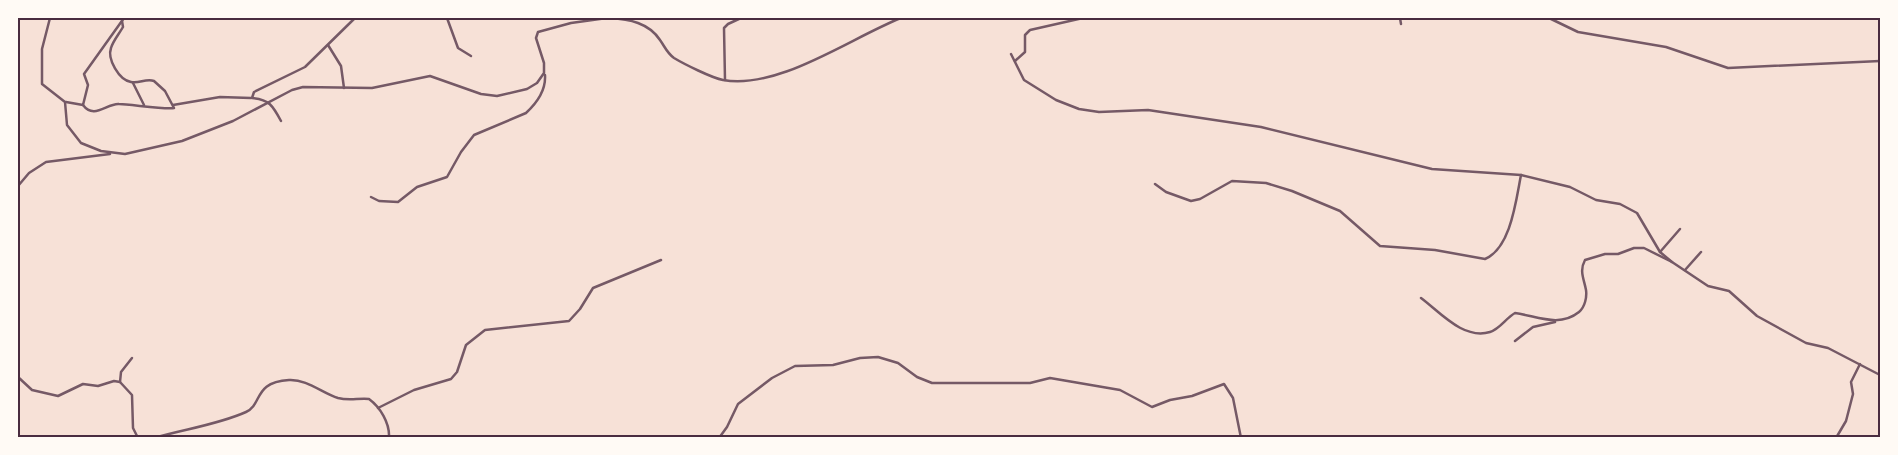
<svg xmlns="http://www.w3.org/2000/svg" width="1898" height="455" viewBox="0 0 1898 455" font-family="'Golos Text',sans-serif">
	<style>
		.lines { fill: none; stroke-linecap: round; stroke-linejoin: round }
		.minor { stroke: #755966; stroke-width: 2.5 }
		.neatline { fill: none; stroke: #4a2c40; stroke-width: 2 }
	</style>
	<rect width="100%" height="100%" fill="#f7e1d7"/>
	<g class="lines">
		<g class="minor">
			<polyline points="50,18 42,49 42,84 65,102 67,125 81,143 101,151 125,154 182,141 233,121 292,90 303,87 372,88 430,76 481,94 497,96 527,89 537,83 544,73 544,63 536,38 538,32 571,23 607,18"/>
			<polyline points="447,18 458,48 471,56"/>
			<path d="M610 18C629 19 649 23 660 40 665 47 667 53 674 58 684 64 712 78 723 80 779 90 850 38 901 18"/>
			<polyline points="1400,18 1401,24"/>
			<polyline points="1424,18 1435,18"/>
			<polyline points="1549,18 1578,32 1666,47 1728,68 1880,61"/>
			<polyline points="328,45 341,66 344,88"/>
			<polyline points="1011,54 1024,80 1056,100 1079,109 1099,112 1148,110 1261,127 1432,169 1521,175 1570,187 1596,200 1620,204 1637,213 1660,252 1672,262"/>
			<polyline points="1015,61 1025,52 1025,35 1030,30 1083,18"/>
			<polyline points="725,80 724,28 728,24 741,18"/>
			<polyline points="133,83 144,105"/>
			<polyline points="66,102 83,105 88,85 84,74 124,18"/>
			<path d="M83 105C94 120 107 103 119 104 129 104 167 110 174 108L165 91 154 81C146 78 139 84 131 82 119 80 107 59 111 48 113 41 119 34 123 27L122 21"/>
			<polyline points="173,105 220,97 251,98"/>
			<path d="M281 121C273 106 269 99 252 98L254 92 305 67 355 18"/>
			<path d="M1155 184 1166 192 1191 201 1200 199 1232 181 1266 183 1292 191 1340 211 1380 246 1435 250 1485 259C1511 248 1516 200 1521 175"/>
			<polyline points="18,186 29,173 46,162 110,154"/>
			<path d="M371 197 379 201 398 202 417 187 447 177 461 152 474 135 526 113C537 103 546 90 545 75"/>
			<polyline points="1660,252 1680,229"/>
			<polyline points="1685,270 1701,252"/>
			<path d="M1421 298C1440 312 1463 340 1490 332 1500 329 1506 318 1515 313 1537 316 1559 328 1579 312 1585 307 1587 297 1586 290 1584 279 1579 271 1585 260L1605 254H1618L1634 248H1644L1672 262 1708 286 1729 291 1757 316 1806 343 1828 348 1880 375"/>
			<polyline points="1515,341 1533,327 1555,322"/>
			<polyline points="18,377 32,390 58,396 83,384 98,386 114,381 120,382 132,395 133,428 138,438"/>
			<polyline points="120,382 121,372 132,358"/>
			<polyline points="378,408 414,390 451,379 457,372 466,345 485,330 569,321 580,309 593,288 661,260"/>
			<path d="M154 438C184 429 217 425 246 412 263 404 253 382 289 380 307 379 322 393 338 398 349 401 358 398 369 399 380 407 390 423 389 438"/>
			<polyline points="719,438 727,427 738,404 772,378 795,366 833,365 860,358 878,357 898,363 917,377 932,383 1030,383 1050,378 1120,390 1152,407 1170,400 1192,396 1224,384 1233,398 1241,438"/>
			<polyline points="1836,438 1846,421 1853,394 1851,382 1860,364"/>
		</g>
	</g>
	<rect width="1898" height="455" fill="none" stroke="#fffaf5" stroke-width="38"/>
	<rect x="19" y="19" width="1860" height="417" class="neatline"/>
</svg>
